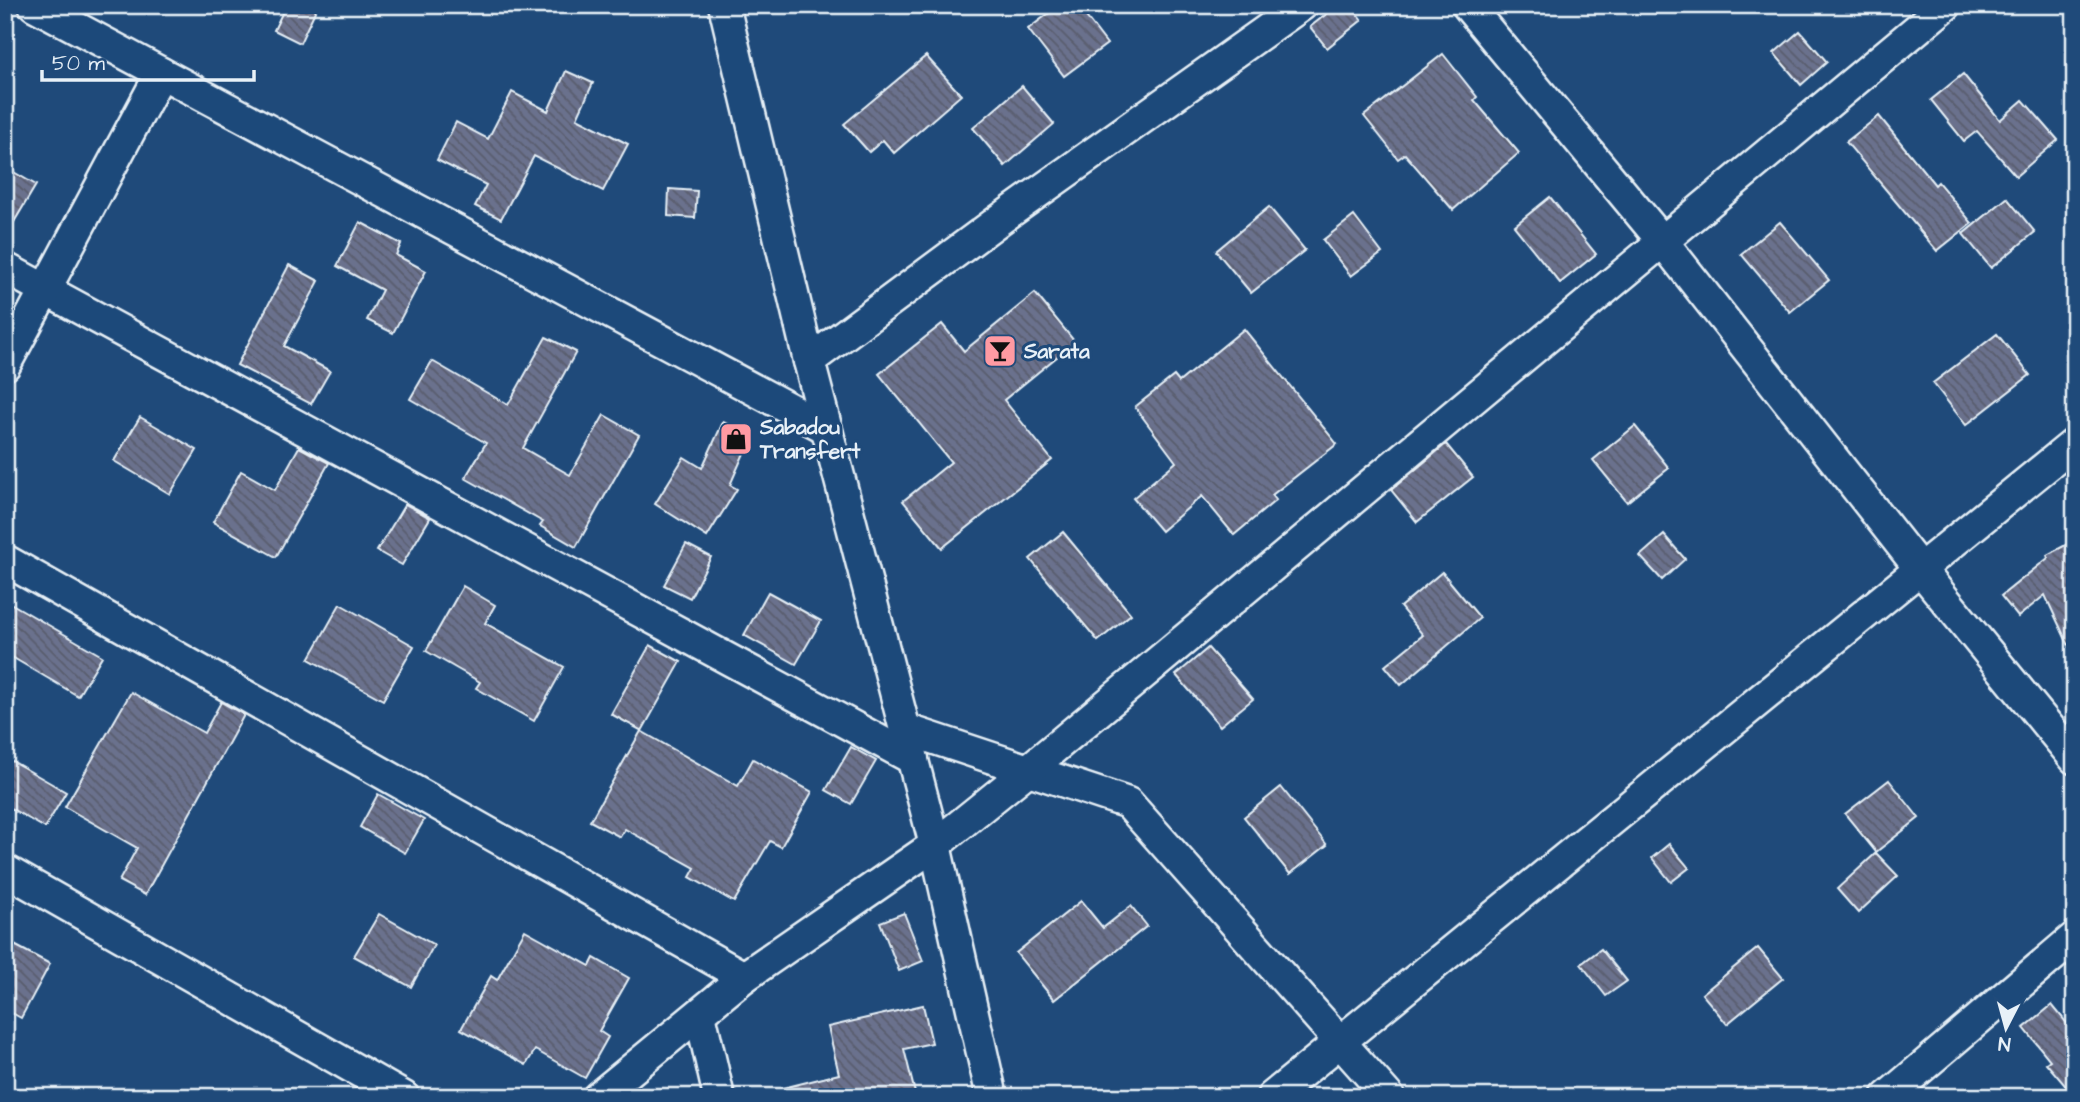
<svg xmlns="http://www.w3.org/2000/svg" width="2080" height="1102" viewBox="0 0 2080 1102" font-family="'Architects Daughter',sans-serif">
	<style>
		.building { fill: url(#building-back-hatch); stroke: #e8f1f8; stroke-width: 2 }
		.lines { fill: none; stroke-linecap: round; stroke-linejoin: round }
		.minor-casing { stroke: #e8f1f8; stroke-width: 35 }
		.minor { stroke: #1f4a7a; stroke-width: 30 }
		.labels { text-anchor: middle; stroke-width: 6; stroke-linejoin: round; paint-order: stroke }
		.poi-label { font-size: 21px; font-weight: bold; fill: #e8f1f8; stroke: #1f4a7a; text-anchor: start }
	</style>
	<defs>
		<pattern id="building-back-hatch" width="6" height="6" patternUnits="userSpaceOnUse" patternTransform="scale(1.75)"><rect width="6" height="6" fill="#6a718d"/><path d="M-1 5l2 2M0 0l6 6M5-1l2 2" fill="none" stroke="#585c6c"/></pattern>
	</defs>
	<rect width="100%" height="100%" fill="#1f4a7a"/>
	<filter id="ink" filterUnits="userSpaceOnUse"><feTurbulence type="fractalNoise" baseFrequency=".0143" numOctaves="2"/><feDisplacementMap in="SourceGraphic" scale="14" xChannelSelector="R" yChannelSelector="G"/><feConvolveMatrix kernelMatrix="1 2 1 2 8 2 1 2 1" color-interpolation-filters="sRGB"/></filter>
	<g filter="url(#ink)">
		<g class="building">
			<polygon points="286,5 318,5 300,43 274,30"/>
			<polygon points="1060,5 1077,5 1107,44 1064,76 1028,29"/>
			<polygon points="1338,5 1350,5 1362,20 1327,48 1310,27"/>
			<polygon points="1800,31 1827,62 1801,85 1774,53"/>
			<polygon points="1443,54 1477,97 1474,100 1519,153 1453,210 1405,154 1398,159 1364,116"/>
			<polygon points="926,56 961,95 894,153 883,140 869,152 844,124"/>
			<polygon points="566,71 593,83 577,118 628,144 603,191 534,156 501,219 475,206 486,185 437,160 456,122 488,139 512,92 548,111"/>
			<polygon points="1963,74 2000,120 2023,100 2058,140 2016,176 1977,131 1964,141 1931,100"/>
			<polygon points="1022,86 1054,124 1005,166 973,128"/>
			<polygon points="1879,116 1935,185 1938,182 1972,223 1937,251 1846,142"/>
			<polygon points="5,167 36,185 5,237"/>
			<polygon points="669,189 697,191 695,218 668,216"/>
			<polygon points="1550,197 1596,254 1560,283 1514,226"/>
			<polygon points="2007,198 2035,232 1991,268 1963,234"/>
			<polygon points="1269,207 1305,250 1251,293 1216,251"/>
			<polygon points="1354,216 1382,253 1351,276 1323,240"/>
			<polygon points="360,222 401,244 396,255 426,271 393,333 367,320 382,290 337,266"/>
			<polygon points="1780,222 1829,280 1790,312 1741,254"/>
			<polygon points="289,265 319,281 284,346 330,371 311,404 237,365"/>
			<polygon points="1035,293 1075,342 1004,400 1052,460 942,548 903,501 951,462 879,374 942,324 964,351"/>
			<polygon points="1244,329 1337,444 1272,495 1276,500 1234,535 1202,496 1161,531 1133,498 1176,462 1135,407 1174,376 1179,382"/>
			<polygon points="1997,334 2030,375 1966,425 1933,383"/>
			<polygon points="546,337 576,352 523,448 570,475 604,415 639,435 576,547 540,526 543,522 465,478 486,443 410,399 432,361 508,405"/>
			<polygon points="140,417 197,450 170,494 114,461"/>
			<polygon points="723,422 752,435 730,485 737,489 707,537 655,504 684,457 702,468"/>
			<polygon points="1635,426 1669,468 1627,502 1593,460"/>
			<polygon points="1446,444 1473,477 1417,522 1391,490"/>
			<polygon points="299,447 329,463 276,557 213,522 241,471 275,490"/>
			<polygon points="405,504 430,518 402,565 377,551"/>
			<polygon points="1063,532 1131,614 1098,641 1030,559"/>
			<polygon points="1664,535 1685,559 1662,580 1640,556"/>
			<polygon points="2075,540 2075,659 2045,595 2018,617 2001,596 2048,558 2047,555"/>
			<polygon points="686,544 711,557 690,598 664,585"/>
			<polygon points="1442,572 1480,618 1401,685 1385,666 1423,635 1400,607"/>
			<polygon points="463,586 495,605 485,623 564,667 534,721 476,688 480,682 426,651"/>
			<polygon points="768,592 821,621 796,664 744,635"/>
			<polygon points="5,600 102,656 78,696 5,653"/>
			<polygon points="340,604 414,646 383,700 309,659"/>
			<polygon points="650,645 681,662 642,731 611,714"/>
			<polygon points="1208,648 1253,699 1220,726 1176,675"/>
			<polygon points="131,692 204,733 221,702 244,715 145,895 119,881 137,848 65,807"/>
			<polygon points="641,731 738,786 753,759 812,792 781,847 770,841 734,902 690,877 695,868 625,829 620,837 590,821"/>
			<polygon points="851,747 876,761 851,804 826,790"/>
			<polygon points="5,757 66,792 45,828 5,805"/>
			<polygon points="1889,780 1919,818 1876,852 1845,814"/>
			<polygon points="1281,787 1327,845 1290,874 1244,817"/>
			<polygon points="378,794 424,820 405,853 360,827"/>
			<polygon points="1669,844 1689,868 1671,882 1652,858"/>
			<polygon points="1876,853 1898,876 1858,913 1837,889"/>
			<polygon points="1081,901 1103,928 1131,906 1147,926 1054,1000 1016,953"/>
			<polygon points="904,913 923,961 899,971 880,922"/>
			<polygon points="379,914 434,945 411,987 354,956"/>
			<polygon points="525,930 590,966 594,958 629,978 599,1031 608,1037 585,1078 535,1050 526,1065 461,1029 491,976 497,980"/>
			<polygon points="5,940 50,964 21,1018 5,1009"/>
			<polygon points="1758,948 1783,978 1727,1024 1702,994"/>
			<polygon points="1601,949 1627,981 1606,996 1581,964"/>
			<polygon points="923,1005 932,1043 904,1049 916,1097 784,1097 783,1088 839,1074 828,1027"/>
			<polygon points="2052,1005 2075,1033 2075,1097 2046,1063 2050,1060 2024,1028"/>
		</g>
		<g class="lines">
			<defs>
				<g id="minor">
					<polyline points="34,5 826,428"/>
					<polyline points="724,5 809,361 935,845 992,1097"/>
					<polyline points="1467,5 1664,243 1920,569 2075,759"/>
					<polyline points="5,268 913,759"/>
					<polyline points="809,361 1002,218 1302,5"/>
					<polyline points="5,365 161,73"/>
					<polyline points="5,560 744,977"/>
					<polyline points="905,729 1128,803 1389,1097"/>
					<polyline points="5,870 404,1097"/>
					<polyline points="700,1014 719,1097"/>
					<polyline points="598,1097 744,977 935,845 1028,770 1946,5"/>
					<polyline points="1272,1097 2075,443"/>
					<polyline points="1887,1097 2075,937"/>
				</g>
			</defs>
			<use href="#minor" class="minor-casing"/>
			<use href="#minor" class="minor"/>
		</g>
	</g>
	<defs>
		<symbol id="bar-square" viewBox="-11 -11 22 22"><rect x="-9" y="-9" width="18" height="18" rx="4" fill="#ff9aa2" stroke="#1f4a7a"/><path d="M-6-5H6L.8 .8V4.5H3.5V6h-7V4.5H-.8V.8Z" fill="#111"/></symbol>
		<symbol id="shop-square" viewBox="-11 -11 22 22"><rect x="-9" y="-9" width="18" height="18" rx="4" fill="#ff9aa2" stroke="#1f4a7a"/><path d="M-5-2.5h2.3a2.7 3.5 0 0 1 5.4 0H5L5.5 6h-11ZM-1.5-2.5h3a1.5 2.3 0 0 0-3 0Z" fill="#111"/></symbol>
	</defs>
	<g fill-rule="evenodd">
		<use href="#bar-square" x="981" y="332" width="38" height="38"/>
		<use href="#shop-square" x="717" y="420" width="38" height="38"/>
	</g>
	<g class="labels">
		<g class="poi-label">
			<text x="1024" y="358">Sarata</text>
			<text x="760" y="434">Sabadou<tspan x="760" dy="24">Transfert</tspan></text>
		</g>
	</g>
	<rect width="2080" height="1102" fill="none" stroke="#1f4a7a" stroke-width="28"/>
	<rect x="14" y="14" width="2052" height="1074" fill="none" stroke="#e8f1f8" stroke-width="2.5" filter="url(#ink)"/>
	<g transform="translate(2006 1028) rotate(186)" stroke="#1f4a7a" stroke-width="5" paint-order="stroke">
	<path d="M0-5L12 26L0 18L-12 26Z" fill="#e8f1f8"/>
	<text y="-10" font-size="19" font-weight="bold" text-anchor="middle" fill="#e8f1f8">N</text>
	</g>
	<path d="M42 70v10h212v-10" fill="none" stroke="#e8f1f8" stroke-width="3.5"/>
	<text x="52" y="70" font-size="21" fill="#e8f1f8" stroke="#1f4a7a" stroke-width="5" paint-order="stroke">50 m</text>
</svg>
